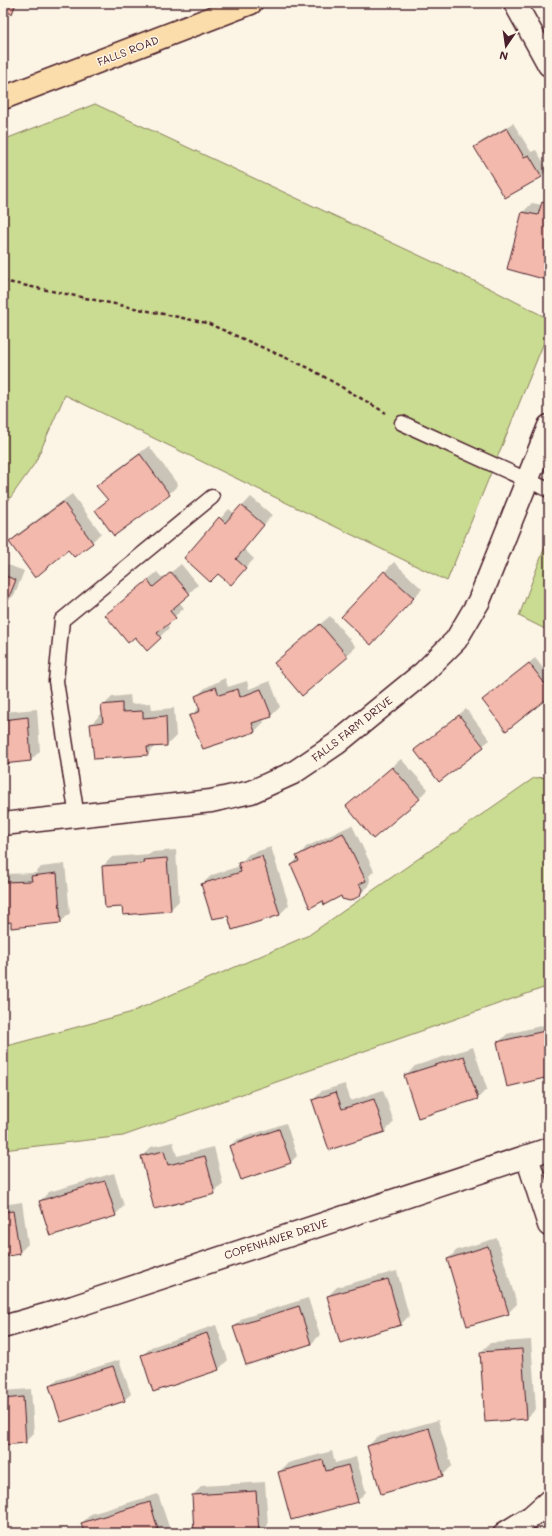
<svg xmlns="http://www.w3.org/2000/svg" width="552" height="1536" viewBox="0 0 552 1536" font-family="Mali,sans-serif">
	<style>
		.green { fill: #cadc91; stroke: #8a7e5e }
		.shadow { fill: #0003 }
		.building { fill: #f2b9ac; stroke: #4a1f2b }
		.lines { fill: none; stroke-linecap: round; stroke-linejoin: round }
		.service-casing { stroke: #4a1f2b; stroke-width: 17 }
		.minor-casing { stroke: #4a1f2b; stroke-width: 25 }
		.primary-casing { stroke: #4a1f2b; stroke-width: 25 }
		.path { stroke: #4a1f2b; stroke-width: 2.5; stroke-dasharray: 4 3; stroke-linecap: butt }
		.service { stroke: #fcf5e5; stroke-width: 14 }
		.minor { stroke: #fcf5e5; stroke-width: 22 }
		.primary { stroke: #fbddab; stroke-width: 22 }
		.labels { text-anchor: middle; stroke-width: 3; stroke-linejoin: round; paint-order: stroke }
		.street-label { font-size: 11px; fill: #4a1f2b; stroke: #fcf5e5 }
	</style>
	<rect width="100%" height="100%" fill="#fcf5e5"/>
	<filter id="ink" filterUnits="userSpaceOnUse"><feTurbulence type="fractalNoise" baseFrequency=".025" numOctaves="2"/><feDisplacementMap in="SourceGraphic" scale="8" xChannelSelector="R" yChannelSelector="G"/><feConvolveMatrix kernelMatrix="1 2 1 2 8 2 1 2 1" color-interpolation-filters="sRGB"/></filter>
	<g filter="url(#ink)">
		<g class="green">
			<polygon points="95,104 489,288 549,319 549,330 447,581 65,395 35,463 3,508 3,140"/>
			<polygon points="549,536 549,631 519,616"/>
			<polygon points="549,777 549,986 123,1136 3,1150 3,1047 129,1013 309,935 534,778"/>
		</g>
		<g class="shadow">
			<polygon points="3,3 17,3 12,13 3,10"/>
			<polygon points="513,123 531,152 536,150 548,170 541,176 476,147 482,141"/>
			<polygon points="549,197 549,276 547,279 508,269 523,212 532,203 542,205"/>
			<polygon points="149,446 178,485 169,494 96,510 108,499 98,486 107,477"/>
			<polygon points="72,494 101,533 92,542 68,548 10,542 19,533"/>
			<polygon points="251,497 272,515 244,549 254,559 231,584 218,573 185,558 229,509 235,514"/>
			<polygon points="394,562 422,589 379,634 342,617"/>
			<polygon points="3,563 24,571 15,594 6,603 3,602"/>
			<polygon points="181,564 198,585 179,602 184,608 166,624 169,628 147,649 135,635 106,615 157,572 163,579"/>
			<polygon points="330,616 356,647 302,695 285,654"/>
			<polygon points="535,658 549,676 549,696 484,700"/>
			<polygon points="225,678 228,687 247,681 249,689 270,681 280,707 271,716 263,719 264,722 255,731 190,716 200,707 196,697 205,688"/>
			<polygon points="130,695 131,704 151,703 152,710 174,708 176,736 167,745 155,746 147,754 91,724 100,715 103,715 103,706 112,697"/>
			<polygon points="37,709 40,751 31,760 3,763 3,712"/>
			<polygon points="466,709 490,740 439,780 422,744"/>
			<polygon points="401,759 428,789 419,798 347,806"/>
			<polygon points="352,825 374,871 369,876 370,879 369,886 359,895 342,895 323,900 292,865 306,847"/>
			<polygon points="271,847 289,905 280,914 228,915 202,884 212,875 240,866 240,863 249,854"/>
			<polygon points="176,850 179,901 170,910 123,906 103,866 112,857 150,854 153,852"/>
			<polygon points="65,864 70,913 61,922 3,922 4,874 36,873 41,867"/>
			<polygon points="549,1024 549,1076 498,1043 507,1034"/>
			<polygon points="473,1047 487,1089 478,1098 406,1075 415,1066"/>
			<polygon points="345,1084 351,1101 383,1090 394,1122 385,1131 313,1100 322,1091"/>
			<polygon points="286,1123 297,1156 291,1162 241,1179 230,1146 236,1140"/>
			<polygon points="173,1142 177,1156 214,1147 223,1184 214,1193 142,1156 151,1147"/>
			<polygon points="114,1173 124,1206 115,1215 40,1201 49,1192"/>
			<polygon points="22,1202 28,1244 19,1253 3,1256 3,1205"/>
			<polygon points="497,1238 517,1304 508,1313 448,1259 457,1250"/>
			<polygon points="397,1271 409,1316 400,1325 328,1296 337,1287"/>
			<polygon points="308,1298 320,1335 311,1344 234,1327 243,1318"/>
			<polygon points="216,1325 228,1360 219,1369 154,1391 142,1356 151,1347"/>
			<polygon points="531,1340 536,1409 527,1418 481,1352 490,1343"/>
			<polygon points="119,1360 131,1394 124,1400 51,1386 57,1380"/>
			<polygon points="31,1389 34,1433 25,1442 3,1444 3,1391"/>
			<polygon points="438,1420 452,1466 443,1475 382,1493 368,1446 377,1437"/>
			<polygon points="332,1451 335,1463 356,1457 366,1492 357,1501 279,1472 288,1463"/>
			<polygon points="265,1482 268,1525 260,1533 195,1533 193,1495 202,1486"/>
			<polygon points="158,1494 171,1533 85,1533 82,1523 91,1514"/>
		</g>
		<g class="building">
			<polygon points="3,3 16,3 12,14 3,11"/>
			<polygon points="507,128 524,157 529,155 542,177 505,198 474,147"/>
			<polygon points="542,202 549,204 549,273 547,280 507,269 522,212 538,215"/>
			<polygon points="140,454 170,495 114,536 95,510 108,500 96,486"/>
			<polygon points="63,502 93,543 74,557 68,550 35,578 9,542"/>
			<polygon points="241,505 264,525 236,559 246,568 231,585 218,574 210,582 184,558 219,517 225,523"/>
			<polygon points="384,571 414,598 371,645 341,617"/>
			<polygon points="171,572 190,594 170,611 176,618 157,633 161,638 147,651 135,637 128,643 105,615 148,580 153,587"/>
			<polygon points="3,575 16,580 6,604 3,603"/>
			<polygon points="320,624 348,657 302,696 274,663"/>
			<polygon points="529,663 549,689 549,697 506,731 482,700"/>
			<polygon points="216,687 219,695 238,689 240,697 261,689 272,717 252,723 255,732 203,749 189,716 200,711 195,696"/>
			<polygon points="122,703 122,712 143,711 143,718 166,716 167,746 147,747 148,755 94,759 90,724 103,722 101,705"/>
			<polygon points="459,715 484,747 439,782 414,750"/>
			<polygon points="28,717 31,761 3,764 3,720"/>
			<polygon points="392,767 420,799 373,839 346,806"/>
			<polygon points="343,833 366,881 359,884 362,889 360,896 350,901 342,899 341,896 324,905 323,901 310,908 291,865 299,861 296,856"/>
			<polygon points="262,856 280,915 232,930 228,916 212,919 201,884 241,872 238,863"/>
			<polygon points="167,858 171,911 123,915 122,907 105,908 102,866 144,863 143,860"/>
			<polygon points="57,873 61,923 11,928 11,922 3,923 3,882 32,881 31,876"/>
			<polygon points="549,1030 549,1077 507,1087 497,1042"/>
			<polygon points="464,1056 478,1099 418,1118 404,1075"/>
			<polygon points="336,1092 342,1109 374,1099 385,1132 329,1150 312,1100"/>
			<polygon points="279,1129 291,1163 241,1180 229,1146"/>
			<polygon points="164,1151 168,1165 205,1156 215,1194 154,1209 141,1156"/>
			<polygon points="105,1181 116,1216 50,1236 39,1201"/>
			<polygon points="13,1211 20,1254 3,1257 3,1212"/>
			<polygon points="488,1246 509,1314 467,1326 447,1259"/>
			<polygon points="388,1279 401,1325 340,1343 327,1296"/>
			<polygon points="299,1306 311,1344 246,1365 233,1327"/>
			<polygon points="207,1333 219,1370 153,1392 141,1355"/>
			<polygon points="522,1349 527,1419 485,1422 480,1352"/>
			<polygon points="113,1366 125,1401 61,1422 49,1386"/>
			<polygon points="23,1397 26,1443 3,1445 3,1399"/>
			<polygon points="429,1428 443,1476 381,1494 367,1446"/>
			<polygon points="323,1460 326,1471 348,1465 358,1502 291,1520 278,1472"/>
			<polygon points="256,1491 259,1533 194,1533 192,1495"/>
			<polygon points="150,1502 159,1533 84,1533 81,1523"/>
		</g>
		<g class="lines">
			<defs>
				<g id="service">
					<polyline points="402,423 549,490"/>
					<polyline points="77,817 56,681 62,620 212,497"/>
				</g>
				<g id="minor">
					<polyline points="515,3 549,65"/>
					<polyline points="3,824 211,801 251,792 293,773 336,744 423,673 456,640 479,601 549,426"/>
					<polyline points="527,1157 549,1225"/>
					<polyline points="3,1327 73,1307 549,1149"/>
					<polyline points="505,1533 531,1517 549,1501"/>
				</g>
				<polyline id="primary" points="3,98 251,3"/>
			</defs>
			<use href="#service" class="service-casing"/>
			<use href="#minor" class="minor-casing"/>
			<use href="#primary" class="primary-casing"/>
			<polyline class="path" points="3,281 207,323 309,368 386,413"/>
			<use href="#service" class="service"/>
			<use href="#minor" class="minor"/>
			<use href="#primary" class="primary"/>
		</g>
	</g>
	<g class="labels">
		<g class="street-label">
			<text transform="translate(128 51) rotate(-21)" y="4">FALLS ROAD</text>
			<text transform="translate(352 729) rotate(-38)" y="4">FALLS FARM DRIVE</text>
			<text transform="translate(276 1239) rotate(-18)" y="4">COPENHAVER DRIVE</text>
		</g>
	</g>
	<rect width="552" height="1536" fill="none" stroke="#fcf5e5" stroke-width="16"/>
	<rect x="8" y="8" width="536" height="1520" fill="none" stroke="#4a1f2b" stroke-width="1.5" filter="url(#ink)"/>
	<g transform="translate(506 46) rotate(193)" stroke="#fcf5e5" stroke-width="3" paint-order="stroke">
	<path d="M0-3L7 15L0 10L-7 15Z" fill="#4a1f2b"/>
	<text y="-6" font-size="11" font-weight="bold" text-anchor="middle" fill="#4a1f2b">N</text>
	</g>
</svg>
